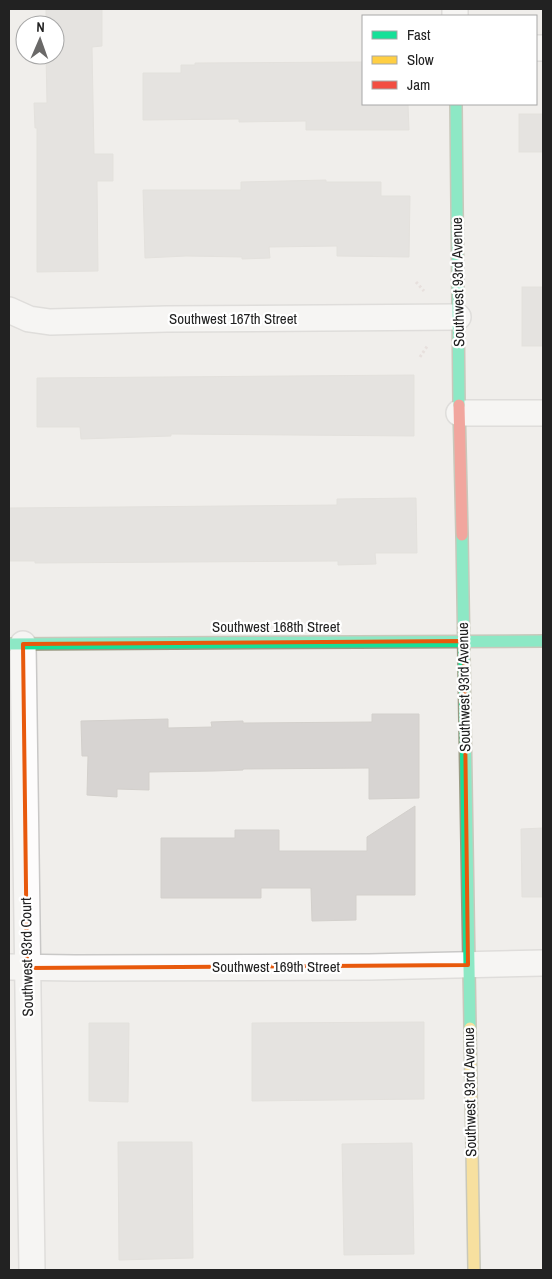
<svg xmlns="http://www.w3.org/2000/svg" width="552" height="1279" viewBox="0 0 552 1279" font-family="'Archivo Narrow',sans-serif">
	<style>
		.building { fill: #d7d4d2; stroke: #d3d0cc }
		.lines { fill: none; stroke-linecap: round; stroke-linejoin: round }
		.street-casing { stroke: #c9c8c7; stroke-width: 28 }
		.fast-casing { stroke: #999a82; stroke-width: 14 }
		.slow-casing { stroke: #999a82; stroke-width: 14 }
		.jam-casing { stroke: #999a82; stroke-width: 14 }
		.path { stroke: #dccecd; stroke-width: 3; stroke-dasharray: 2.5 2.5; stroke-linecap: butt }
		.street { stroke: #fdfcfc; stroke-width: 25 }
		.fast { stroke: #16e098; stroke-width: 11 }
		.slow { stroke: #ffcf43; stroke-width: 11 }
		.jam { stroke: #f24e42; stroke-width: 11 }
		.marked { fill: none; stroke: #e8590c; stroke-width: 4; stroke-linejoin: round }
		.labels { text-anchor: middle; stroke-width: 4.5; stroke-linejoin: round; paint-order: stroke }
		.street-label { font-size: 15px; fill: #222; stroke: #fff }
	</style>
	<rect width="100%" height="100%" fill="#f0eeeb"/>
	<g class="building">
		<polygon points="46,9 102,9 102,46 92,47 94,154 113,154 113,181 97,181 98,271 37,272 37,128 35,128 34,103 47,103 46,55 55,55 55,25 46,25"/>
		<polygon points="363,62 363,104 408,104 409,130 306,130 306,121 239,122 239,119 143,120 143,73 181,73 181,65 195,65 195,63"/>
		<rect x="519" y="114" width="24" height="38"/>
		<polygon points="326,180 326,182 381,182 381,196 410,196 409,257 337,256 337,246 269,247 270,258 242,259 242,257 186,256 145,258 143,190 241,190 241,182"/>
		<rect x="522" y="287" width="21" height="59"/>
		<polygon points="414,375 414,436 171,434 171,436 81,439 80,427 37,427 37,378"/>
		<polygon points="416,498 417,553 375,553 376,564 338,565 338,561 35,563 35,561 9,561 9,508 337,505 337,499"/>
		<polygon points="372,714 419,714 419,798 369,799 369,768 243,769 243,770 214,771 149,772 149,790 117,789 117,797 87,795 88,756 82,756 81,721 168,719 168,728 212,727 211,722 243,721 243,723 372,722"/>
		<polygon points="415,806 415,895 356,895 356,920 312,921 311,888 261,888 261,898 161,898 161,838 235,838 235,830 279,830 279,851 367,851 367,837"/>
		<polygon points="543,828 543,897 522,897 521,829"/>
		<polygon points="424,1022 424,1099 252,1101 252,1023"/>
		<polygon points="89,1023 129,1023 128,1102 89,1101"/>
		<polygon points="118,1142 192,1142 193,1258 119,1260"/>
		<polygon points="412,1143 414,1254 344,1255 342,1144"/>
	</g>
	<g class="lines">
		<defs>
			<g id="street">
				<polyline points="455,9 455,16"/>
				<polyline points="536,48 543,48"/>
				<polyline points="9,310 29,319 50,322 167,319 458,317"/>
				<polyline points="459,413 543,413"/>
				<polyline points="23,644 32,1270"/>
				<polyline points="9,967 75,968 369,967 543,963"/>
			</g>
			<g id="fast">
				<polyline points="456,104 459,405"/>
				<polyline points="462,535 470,1028"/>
				<polyline points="9,644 543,641"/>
			</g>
			<polyline id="slow" points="470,1028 474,1270"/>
			<polyline id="jam" points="459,405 462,535"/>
		</defs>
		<use href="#street" class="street-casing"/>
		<use href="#fast" class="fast-casing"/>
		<use href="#slow" class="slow-casing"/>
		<use href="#jam" class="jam-casing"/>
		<g class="path">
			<polyline points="416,282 424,291"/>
			<polyline points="420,357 428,345"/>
		</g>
		<use href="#street" class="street"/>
		<use href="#fast" class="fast"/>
		<use href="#slow" class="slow"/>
		<use href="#jam" class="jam"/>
	</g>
	<path d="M0 0H552V1279H0ZM464 641 468 965 27 968 23 644Z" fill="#f0eeeb" fill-opacity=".55" fill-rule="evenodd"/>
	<path class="marked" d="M464 641 468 965 27 968 23 644Z"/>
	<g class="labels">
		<g class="street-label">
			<text transform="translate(458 282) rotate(-91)" y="5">Southwest 93rd Avenue</text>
			<text x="233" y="324">Southwest 167th Street</text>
			<text x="276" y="632">Southwest 168th Street</text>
			<text transform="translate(464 687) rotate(-91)" y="5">Southwest 93rd Avenue</text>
			<text transform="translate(27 957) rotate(-91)" y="5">Southwest 93rd Court</text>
			<text x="276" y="972">Southwest 169th Street</text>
			<text transform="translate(470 1092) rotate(-91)" y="5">Southwest 93rd Avenue</text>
		</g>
	</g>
	<rect width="552" height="1279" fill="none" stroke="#222222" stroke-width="20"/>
	<rect x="362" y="15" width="175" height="90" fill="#ffffff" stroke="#a7a7a7"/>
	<rect x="372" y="31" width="25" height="8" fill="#16e098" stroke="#a7a7a7"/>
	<text x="407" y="40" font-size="15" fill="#222222">Fast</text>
	<rect x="372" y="56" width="25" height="8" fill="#ffcf43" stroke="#a7a7a7"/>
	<text x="407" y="65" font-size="15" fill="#222222">Slow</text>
	<rect x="372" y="81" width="25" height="8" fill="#f24e42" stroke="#a7a7a7"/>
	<text x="407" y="90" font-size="15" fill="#222222">Jam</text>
	<g transform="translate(40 40) rotate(2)"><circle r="24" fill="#ffffff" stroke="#a7a7a7"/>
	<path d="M0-4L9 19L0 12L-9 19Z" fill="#6a6968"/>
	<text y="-8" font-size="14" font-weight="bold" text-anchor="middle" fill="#222222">N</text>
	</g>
</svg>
